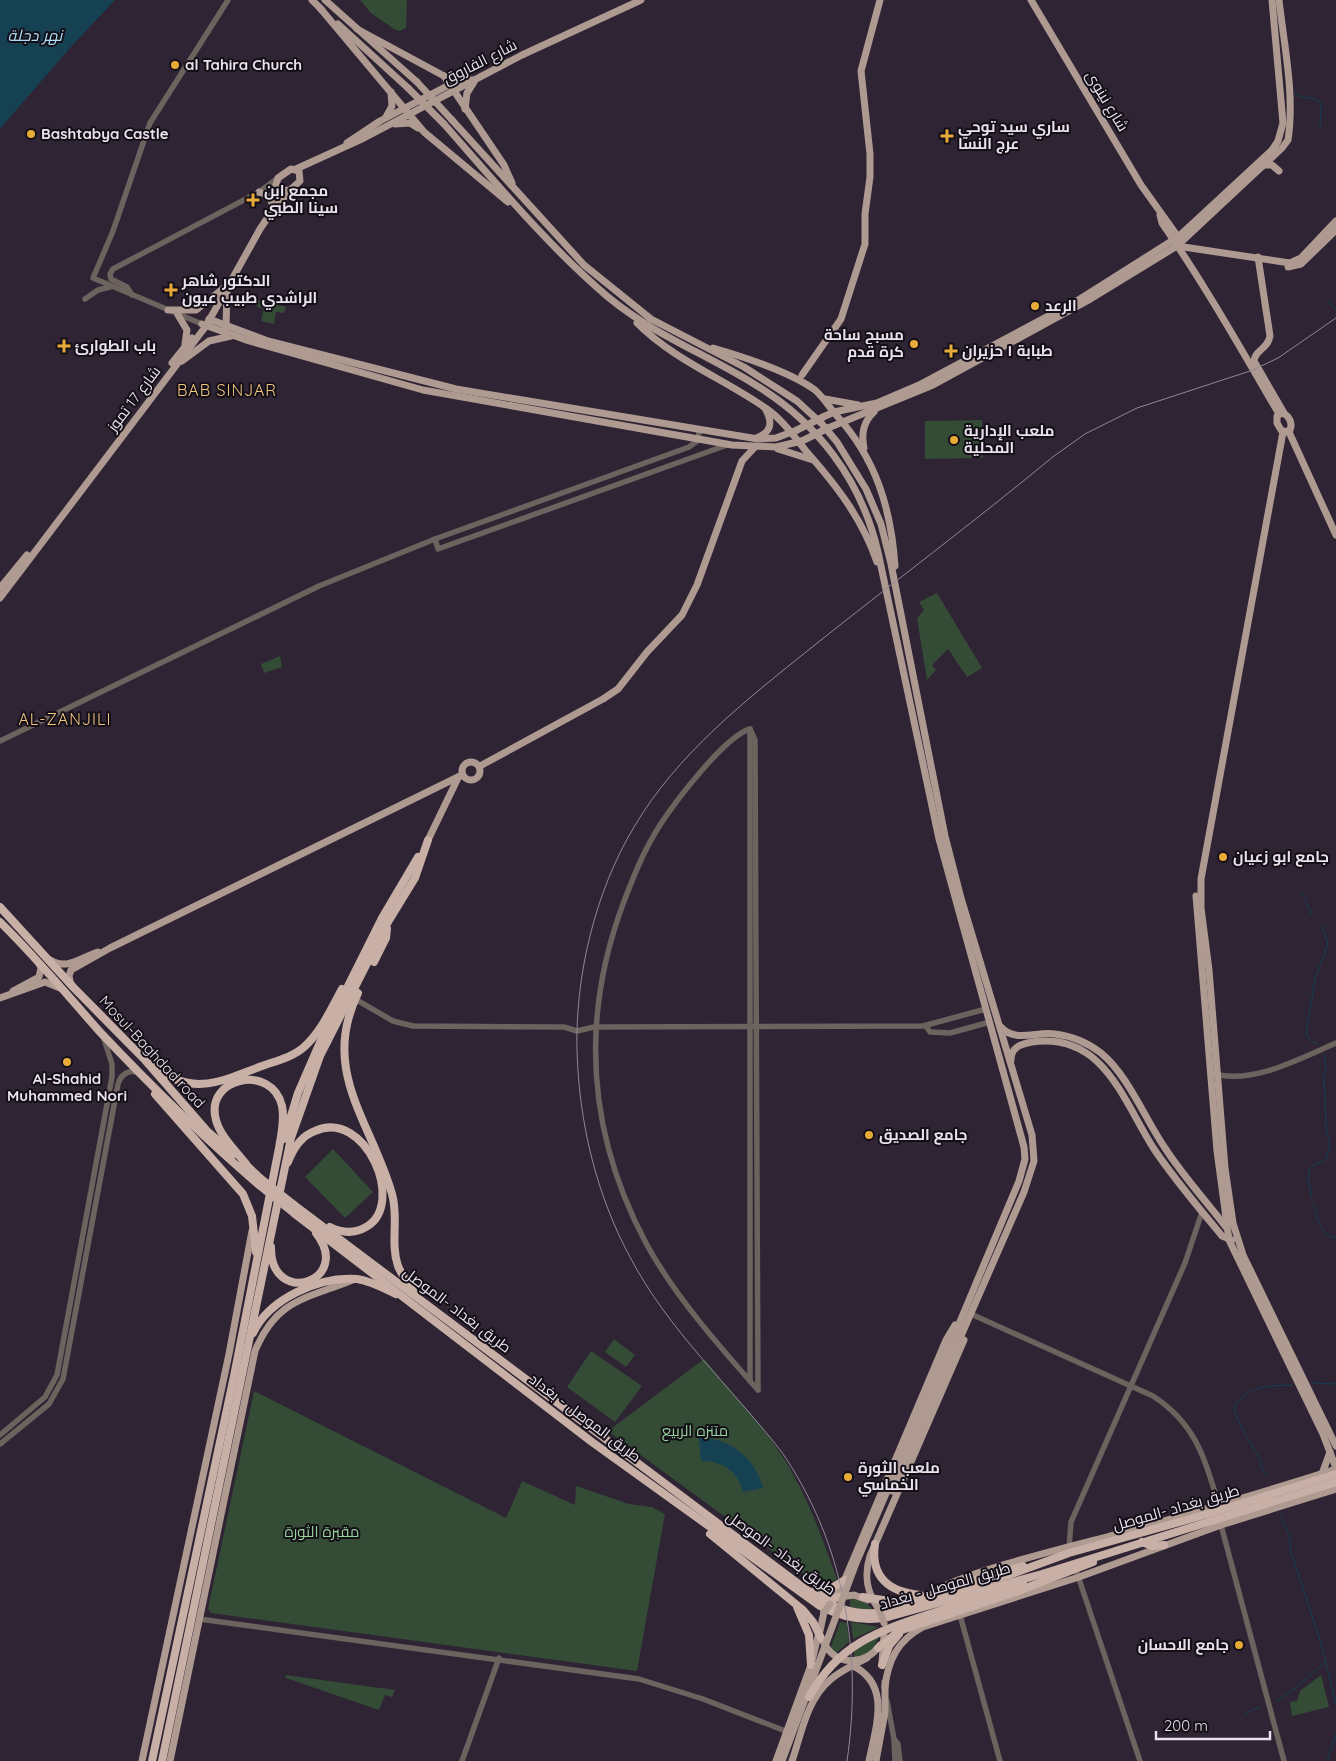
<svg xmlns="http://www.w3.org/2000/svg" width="1336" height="1761" viewBox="0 0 1336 1761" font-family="Quicksand,Cairo,sans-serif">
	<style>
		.green { fill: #344b36 }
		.water { fill: #154152 }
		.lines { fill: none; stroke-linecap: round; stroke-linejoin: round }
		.stream { stroke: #154152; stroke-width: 1 }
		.minor { stroke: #6c625e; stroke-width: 5.5 }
		.major { stroke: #af9a92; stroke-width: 7 }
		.highway { stroke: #c9b0a6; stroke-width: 8 }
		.rail { stroke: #908895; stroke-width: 1 }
		.major-bridge { stroke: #af9a92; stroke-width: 7 }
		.highway-bridge { stroke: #c9b0a6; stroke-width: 8 }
		.poi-dot { fill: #e9ab38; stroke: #140f17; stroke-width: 2 }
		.labels { text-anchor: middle; stroke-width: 4; stroke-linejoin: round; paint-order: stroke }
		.street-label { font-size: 15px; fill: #e9e2ed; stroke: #140f17 }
		.poi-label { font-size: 15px; font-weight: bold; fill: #e9e2ed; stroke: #140f17; text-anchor: start }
		.park-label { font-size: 15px; fill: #94d39b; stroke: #140f17 }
		.water-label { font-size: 16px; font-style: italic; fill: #addef5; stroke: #140f17 }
		.neighbourhood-label { font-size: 16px; letter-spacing: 1px; fill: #f1c681; stroke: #140f17 }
	</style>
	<rect width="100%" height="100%" fill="#2e2434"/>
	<g class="green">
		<polygon points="360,0 407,0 406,28 399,31 394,29 371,13"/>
		<polygon points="251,298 286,307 284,313 276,312 274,324 261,321 264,309 250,303"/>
		<polygon points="982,420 983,458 925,459 925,421"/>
		<polygon points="937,593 982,668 967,677 948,649 932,665 936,670 927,680 917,618 924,610 919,602"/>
		<polygon points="280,656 282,667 264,673 261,664"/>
		<polygon points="333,1149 373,1192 345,1218 305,1177"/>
		<polygon points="614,1339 635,1355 626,1367 605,1352"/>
		<polygon points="591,1351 642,1386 615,1422 567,1387"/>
		<path d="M704 1359C734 1396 770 1432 793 1474 811 1506 823 1541 836 1576L837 1579C827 1585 822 1584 811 1580L608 1431Z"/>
		<polygon points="254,1391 506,1518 522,1481 575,1505 576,1486 629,1504 652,1507 665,1514 637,1671 211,1613 208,1609"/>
		<polygon points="850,1597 864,1600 874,1611 850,1607"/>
		<polygon points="840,1622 847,1623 849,1642 835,1654 830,1650"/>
		<polygon points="851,1622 879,1627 853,1639"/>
		<polygon points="880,1635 871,1652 854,1659 854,1650"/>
		<polygon points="285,1675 395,1690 392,1697 385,1695 379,1710 286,1678"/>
		<polygon points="1321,1675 1329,1707 1292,1716 1290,1702 1297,1701 1300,1691"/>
	</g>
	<g class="water">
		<polygon points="0,0 115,0 69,49 0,129"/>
		<path d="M699 1438C730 1437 756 1459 763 1488L743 1492C737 1471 724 1461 701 1461Z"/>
	</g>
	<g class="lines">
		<g class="stream">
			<path d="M1293 93C1302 100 1313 95 1321 103L1320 128"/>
			<polyline points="1328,301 1336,310"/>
			<polyline points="1302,893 1312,915"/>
			<polyline points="1318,1045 1310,1040 1306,1035 1315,979 1328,944 1322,926"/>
			<path d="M1312 1198 1308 1178 1310 1168 1326 1159C1333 1140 1327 1141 1326 1124 1325 1108 1325 1092 1324 1076L1326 1071 1324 1054"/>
			<path d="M1313 1203C1317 1216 1320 1237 1336 1238"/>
			<polyline points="1312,1383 1336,1384"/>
			<path d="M1267 1475C1261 1471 1261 1461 1257 1454 1248 1438 1239 1426 1234 1408 1247 1385 1269 1386 1292 1385"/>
			<polyline points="1281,1514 1290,1539 1290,1549 1321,1643 1336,1704"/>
			<polyline points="1277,1701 1297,1687 1325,1662"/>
			<polyline points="1245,1714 1261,1706"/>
			<polyline points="1327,1761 1336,1734"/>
		</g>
		<g class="minor">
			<polyline points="132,295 127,287 111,279 110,274 113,269 259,192 278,178"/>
			<polyline points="85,299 98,290 110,287"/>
			<polyline points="202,324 93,278 113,231 150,123 228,0"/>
			<polyline points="435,539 438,549 727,445"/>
			<path d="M750 729C725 736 675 802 660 825 644 850 634 875 623 904 580 1020 588 1135 647 1245 675 1296 719 1346 758 1390"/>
			<polyline points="750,729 755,740 758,1390"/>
			<polyline points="750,729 750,1381"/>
			<polyline points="0,741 319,586 435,539 689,447 697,441 700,429"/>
			<polyline points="355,999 393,1021 413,1026 564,1027 577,1031 594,1027 923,1026 986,1009"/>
			<polyline points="926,1026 930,1032 950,1033 990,1022"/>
			<path d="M1219 1075C1258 1082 1301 1058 1336 1043"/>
			<path d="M971 1314 1153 1396C1197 1425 1204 1458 1219 1505"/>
			<polyline points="0,1435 45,1397 57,1375 112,1077 112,1064 103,1036"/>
			<path d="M0 1444 49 1404 63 1379 118 1084C121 1074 129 1069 139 1073"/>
			<polyline points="1221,1525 1284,1761"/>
			<polyline points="1069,1549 1071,1522 1185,1263 1202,1212"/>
			<polyline points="1076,1570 1140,1761"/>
			<polyline points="960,1615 1000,1761"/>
			<polyline points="199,1619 639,1679 703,1699 788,1732"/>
			<polyline points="887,1701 894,1739 895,1761"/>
			<polyline points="894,1739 898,1744 900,1761"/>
			<polyline points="462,1761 499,1658"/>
		</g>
		<g class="major">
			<polyline points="312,0 322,10"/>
			<polyline points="325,0 417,82"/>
			<polyline points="1031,0 1141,185 1181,241"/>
			<polyline points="320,8 424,132 508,202"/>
			<polyline points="338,24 408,88"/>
			<polyline points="357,29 444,76 454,80 473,80"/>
			<polyline points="444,76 504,165 512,183"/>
			<polyline points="465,109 467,93 474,82"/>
			<polyline points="386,117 392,106 391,92"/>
			<polyline points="452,120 584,265 651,319 744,367 797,401 822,424 837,442 866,489 881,524 891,564 945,836 961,898 1032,1135 1034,1161 1024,1192 957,1345"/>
			<polyline points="395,124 410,123 418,128"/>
			<path d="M444 124C496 183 548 246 608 297 654 335 704 353 754 384 817 422 861 479 878 552L939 839 1024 1147 1025 1159 1019 1181 951 1343"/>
			<polyline points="347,143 380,121 449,85"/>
			<polyline points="1264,165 1272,165 1279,171"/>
			<polygon points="291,169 299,171 300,181 290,190 280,191 276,185 278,178"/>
			<polyline points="296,169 364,138 522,55 641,0"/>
			<polyline points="259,192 269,196 274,208"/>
			<path d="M1160 215 1162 223C1205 285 1241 349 1279 414"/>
			<polyline points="1177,246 1290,263 1301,258 1336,221"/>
			<path d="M1258 257 1270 336C1268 349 1255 350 1254 361L1284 413"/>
			<polyline points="1288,267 1301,264 1336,230"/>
			<polyline points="168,310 196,310 224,288"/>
			<polyline points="178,315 187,330 185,344"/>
			<polyline points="209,319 268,341 456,389 758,439 776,438 797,430"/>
			<path d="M637 323C674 360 722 378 764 407 781 418 793 435 806 451 836 485 862 518 877 562"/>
			<polyline points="202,324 249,341 423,390 732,445 776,447 802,441"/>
			<polyline points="226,327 227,289"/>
			<path d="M713 348C744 357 789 371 815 390 824 398 829 407 837 416 876 459 891 508 895 566"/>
			<polyline points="182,361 209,341 231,336"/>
			<polyline points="172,363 192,338"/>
			<polyline points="802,375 841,319 865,244 865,214 870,177 870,154 861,71 880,0"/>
			<polyline points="825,399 858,405"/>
			<path d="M1282 413C1289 415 1293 423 1290 430L1286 432 1281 430 1277 423V416Z"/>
			<polyline points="823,417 834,412 877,403 919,385 1080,299 1178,237 1272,150 1278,141 1283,123 1272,0"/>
			<path d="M828 428 933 385 1087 301 1177 246 1282 148 1288 140C1295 95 1284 45 1279 0"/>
			<polyline points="1283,432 1201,879 1201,908 1209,970 1225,1168 1233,1223 1243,1255 1336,1446"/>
			<polyline points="1289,432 1336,535"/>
			<path d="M756 438C771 433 773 423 766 410"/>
			<path d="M864 448C861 434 863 422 874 412"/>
			<polyline points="778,449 813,460"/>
			<polyline points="0,588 27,555"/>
			<polyline points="0,598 206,326 260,229 274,208 291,190"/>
			<circle cx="471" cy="771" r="9"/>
			<polyline points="480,766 603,699 618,689 647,652 682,615 697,585 742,461 754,448"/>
			<polyline points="428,840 458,778"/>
			<polyline points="1196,896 1217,1151 1229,1240 1323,1434 1336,1468"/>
			<path d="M50 960C66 971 82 957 98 952"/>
			<polyline points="71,985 69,976 71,970 110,948 462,775"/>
			<polyline points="13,991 39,977 41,968 39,963"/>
			<polyline points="0,998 45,982 60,988"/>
			<path d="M1001 1027C1014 1043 1038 1031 1055 1034 1072 1036 1088 1043 1101 1053 1128 1075 1145 1119 1165 1148 1183 1176 1206 1201 1226 1227"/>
			<path d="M1011 1060C1011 1047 1021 1044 1032 1042 1104 1032 1123 1101 1154 1149 1174 1179 1199 1208 1222 1236L1232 1240"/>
			<polyline points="1322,1474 1330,1452"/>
			<path d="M931 1595C945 1575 1099 1540 1132 1530 1200 1511 1268 1491 1336 1469"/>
			<polyline points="840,1597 854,1595 868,1600"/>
			<polyline points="832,1600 842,1586 946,1340 955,1325"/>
			<path d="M878 1608C866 1591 864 1575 870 1556L964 1340"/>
			<polyline points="820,1631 824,1612"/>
			<path d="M823 1641C834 1666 865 1667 880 1645"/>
			<polyline points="882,1662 884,1635"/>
			<path d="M851 1665C892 1683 876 1726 869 1761"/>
			<path d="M885 1687C888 1660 898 1640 923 1627L1079 1577 1221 1525 1336 1489"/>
			<polyline points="142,1761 229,1354 252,1231"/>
			<path d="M170 1761 255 1351C277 1298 307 1299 355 1279"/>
			<polyline points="776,1761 811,1665 820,1628"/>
			<path d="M792 1761C801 1735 807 1699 830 1680 840 1671 854 1665 867 1658"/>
			<polyline points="876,1761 885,1712 885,1682"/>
		</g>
		<g class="highway">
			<polyline points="0,907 74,988 145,1060 207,1131 234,1154"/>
			<path d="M0 922C36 957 67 995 100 1032 151 1086 203 1137 259 1185"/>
			<polyline points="374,962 386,938 387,929"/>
			<path d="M358 993C320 1071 371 1121 392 1194 399 1218 390 1243 398 1266 402 1276 409 1284 414 1292"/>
			<path d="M154 1067C193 1097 222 1081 262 1066 276 1061 293 1057 304 1047 321 1032 331 1009 342 989"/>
			<polyline points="155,1094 243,1194 252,1216 256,1252"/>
			<polyline points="284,1139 298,1093 321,1040 382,918 418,857"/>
			<polyline points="243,1162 261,1179"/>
			<path d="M288 1162C293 1149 301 1136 315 1131 365 1108 407 1204 366 1227 354 1234 342 1233 330 1227"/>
			<path d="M294 1205 804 1588C831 1607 853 1617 886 1612L1009 1575 1069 1553 1208 1514 1336 1474"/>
			<path d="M295 1214 592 1442 820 1606C841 1617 864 1622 888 1617L1042 1574 1336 1482"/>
			<path d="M271 1247C270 1308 354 1282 316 1233"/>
			<path d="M253 1333C269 1299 319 1276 357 1279 371 1281 383 1288 396 1294"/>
			<polyline points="710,1534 803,1610 813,1622 821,1638"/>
			<polyline points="1142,1542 1152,1546 1164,1545"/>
			<path d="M875 1544C870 1578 890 1592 920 1595"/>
			<polyline points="962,1584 1023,1566"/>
			<polyline points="815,1590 830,1589 845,1580"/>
			<polyline points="818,1594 831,1599 839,1597"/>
			<polyline points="863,1597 896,1602 920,1597"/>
			<polyline points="797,1607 809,1635 811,1665"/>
			<polyline points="945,1609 1023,1582"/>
			<polyline points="878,1648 899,1631 1013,1593 1093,1562"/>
			<polyline points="882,1665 889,1646 899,1634"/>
			<path d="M152 1761 234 1376 279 1148C281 1135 285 1120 282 1106 272 1063 204 1077 216 1120 220 1136 236 1151 246 1164"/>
			<polyline points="162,1761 291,1138 320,1056 388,922 415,878 428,840"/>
		</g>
		<path class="rail" d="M847 1761C863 1653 844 1542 781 1451 731 1387 668 1330 630 1257 596 1194 579 1122 577 1051 575 976 595 892 634 827 677 754 746 700 811 648 891 584 974 522 1054 456L1085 434 1137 408 1253 370 1278 358 1336 318"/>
		<g class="major-bridge">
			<polyline points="417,82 452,120"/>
			<polyline points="408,88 444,124"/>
			<polyline points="797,430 823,417"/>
			<polyline points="802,441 828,428"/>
			<polyline points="892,1491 957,1345"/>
			<polyline points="879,1610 884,1623"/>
			<polyline points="824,1612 830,1604"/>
			<polyline points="782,1761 856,1563 951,1343"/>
		</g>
		<g class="highway-bridge">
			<polyline points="261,1179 294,1205"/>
			<polyline points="259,1185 295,1214"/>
			<path d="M809 1697C841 1639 886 1629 945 1609"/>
		</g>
	</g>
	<g class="poi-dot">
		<circle cx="175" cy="65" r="5"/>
		<circle cx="31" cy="134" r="5"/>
		<path d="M944.5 128.5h5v5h5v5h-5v5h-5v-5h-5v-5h5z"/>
		<path d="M250.5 192.5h5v5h5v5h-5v5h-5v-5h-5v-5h5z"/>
		<path d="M168.5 282.5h5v5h5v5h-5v5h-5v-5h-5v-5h5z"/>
		<circle cx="1035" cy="306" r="5"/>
		<circle cx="914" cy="344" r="5"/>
		<path d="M61.5 338.5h5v5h5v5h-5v5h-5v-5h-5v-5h5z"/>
		<path d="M948.5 343.5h5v5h5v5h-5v5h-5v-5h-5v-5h5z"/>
		<circle cx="954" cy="440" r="5"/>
		<circle cx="1223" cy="857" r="5"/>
		<circle cx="67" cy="1062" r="5"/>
		<circle cx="869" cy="1135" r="5"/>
		<circle cx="848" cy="1477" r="5"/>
		<circle cx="1239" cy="1645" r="5"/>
	</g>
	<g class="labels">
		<g class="street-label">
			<text transform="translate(480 62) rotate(-27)" y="5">شارع الفاروق</text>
			<text transform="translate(1107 101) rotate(59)" y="5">شارع نينوى</text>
			<text transform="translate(134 399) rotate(-53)" y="5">شارع 17 تموز</text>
			<text transform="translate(152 1052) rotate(47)" y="5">Mosul-Baghdad road</text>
			<text transform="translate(457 1310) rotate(37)" y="5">طريق بغداد -الموصل</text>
			<text transform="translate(585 1418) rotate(37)" y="5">طريق الموصل - بغداد</text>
			<text transform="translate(1176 1508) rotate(-16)" y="5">طريق بغداد -الموصل</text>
			<text transform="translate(781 1553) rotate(36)" y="5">طريق بغداد -الموصل</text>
			<text transform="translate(945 1586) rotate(-16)" y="5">طريق الموصل - بغداد</text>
		</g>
		<g class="poi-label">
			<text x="185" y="70">al Tahira Church</text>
			<text x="958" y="132">ساري سيد توحي<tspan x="958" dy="17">عرج النسا</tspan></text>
			<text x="41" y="139">Bashtabya Castle</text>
			<text x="264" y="196">مجمع ابن<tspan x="264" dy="17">سينا الطبي</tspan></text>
			<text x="182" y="286">الدكتور شاهر<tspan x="182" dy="17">الراشدي طبيب عيون</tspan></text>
			<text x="1045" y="311">الرعد</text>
			<text x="904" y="340" text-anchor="end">مسبح ساحة<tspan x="904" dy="17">كرة قدم</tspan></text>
			<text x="75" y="351">باب الطوارئ</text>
			<text x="962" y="356">طبابة ١ حزيران</text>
			<text x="964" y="436">ملعب الإدارية<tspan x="964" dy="17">المحلية</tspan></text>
			<text x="1233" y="862">جامع ابو زعیان</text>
			<text x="67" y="1084" text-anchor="middle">Al-Shahid<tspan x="67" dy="17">Muhammed Nori</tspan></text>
			<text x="879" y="1140">جامع الصديق</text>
			<text x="858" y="1473">ملعب الثورة<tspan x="858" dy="17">الخماسي</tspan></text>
			<text x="1229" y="1650" text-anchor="end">جامع الاحسان</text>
		</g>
		<g class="park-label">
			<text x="695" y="1436">متنزه الربيع</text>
			<text x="322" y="1537">مقبرة الثورة</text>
		</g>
		<g class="water-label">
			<text x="35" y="41">نهر دجلة</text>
		</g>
		<g class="neighbourhood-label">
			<text x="227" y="396">BAB SINJAR</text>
			<text x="65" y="725">AL-ZANJILI</text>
		</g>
	</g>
	<path d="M1156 1731v8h114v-8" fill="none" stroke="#e9e2ed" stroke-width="2.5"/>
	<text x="1164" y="1731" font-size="15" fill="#e9e2ed" stroke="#140f17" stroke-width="4" paint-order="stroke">200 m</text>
</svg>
